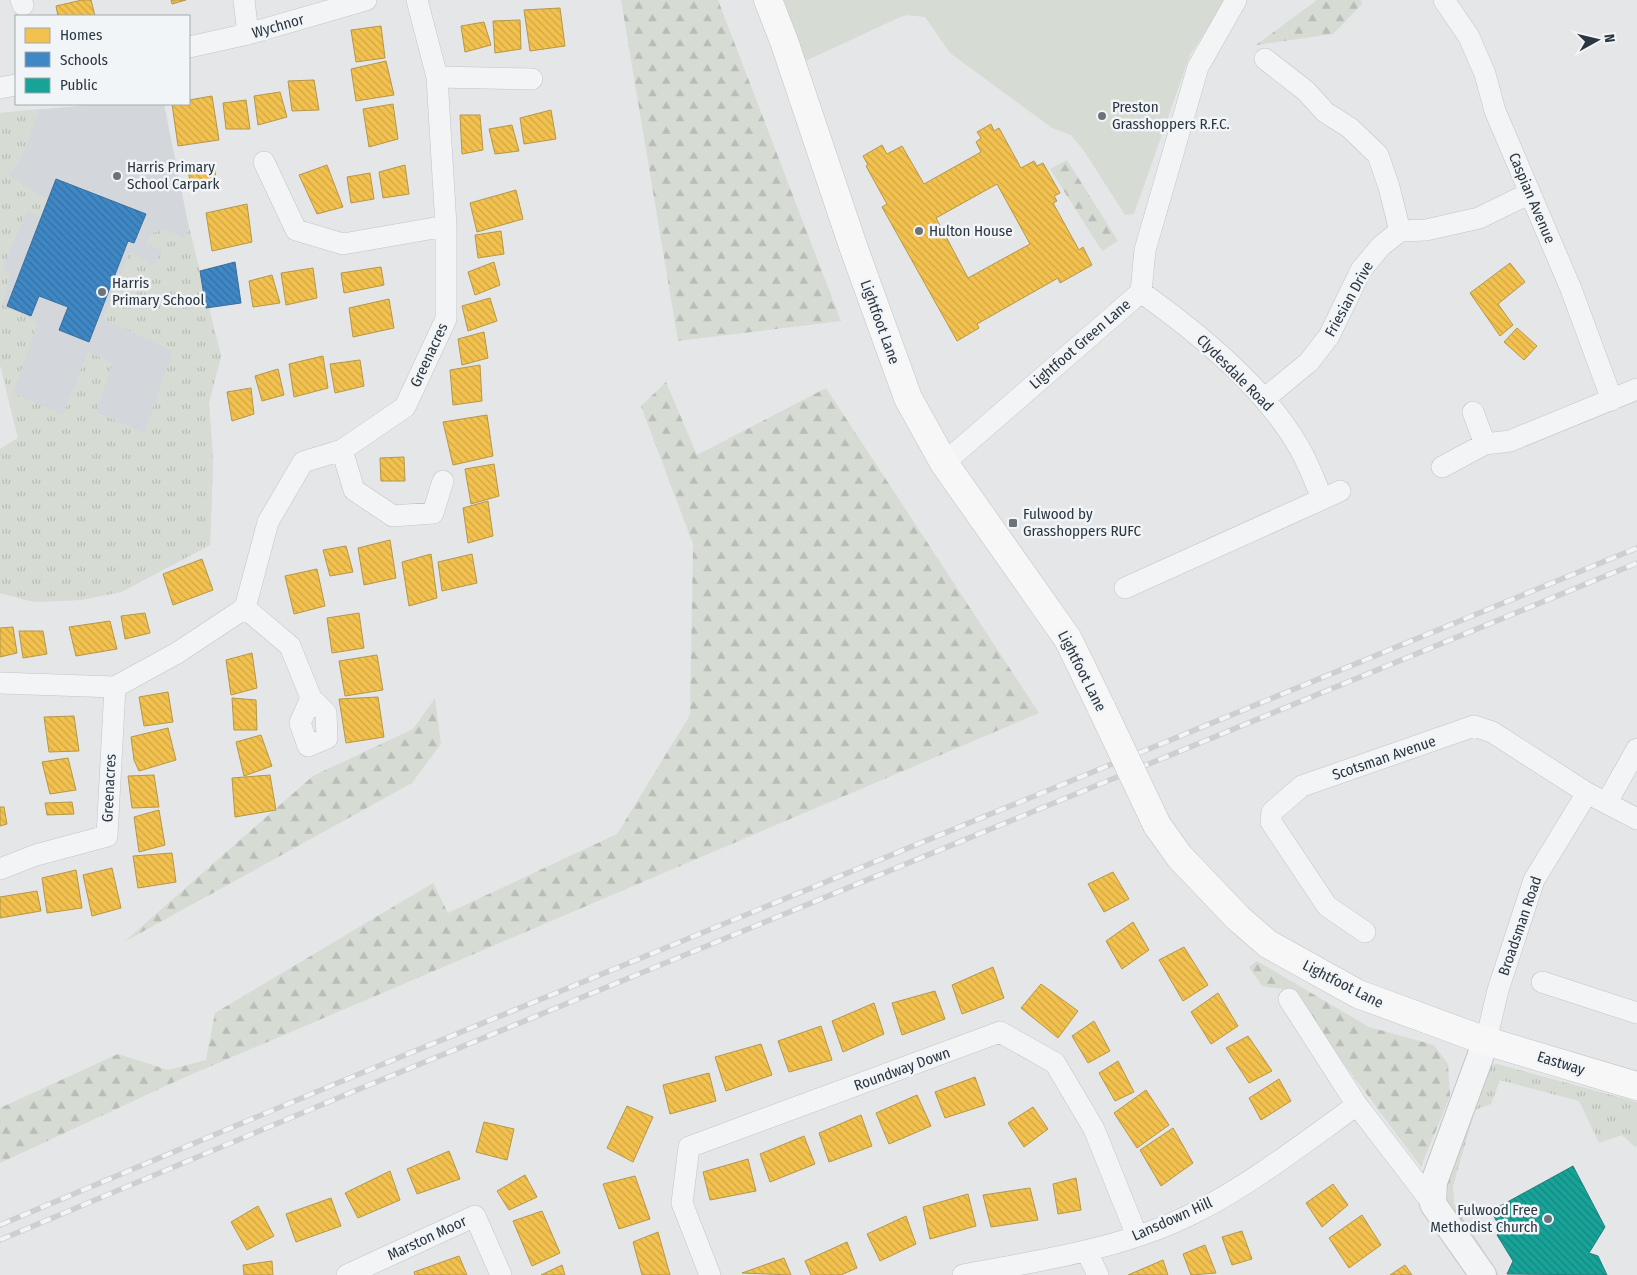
<svg xmlns="http://www.w3.org/2000/svg" width="1637" height="1275" font-family="'Fira Sans Condensed',sans-serif">
	<style>
		.built { fill: #d3d6db }
		.grass { fill: url(#grass-tufts) }
		.forest { fill: url(#forest-firs) }
		.garden { fill: #d6dcd4 }
		.homes { fill: url(#homes-back-hatch); stroke: #b6974a; fill-rule: evenodd }
		.schools { fill: url(#schools-back-hatch); stroke: #396f9d }
		.public { fill: url(#public-back-hatch); stroke: #1d827e }
		.lines { fill: none; stroke-linecap: round; stroke-linejoin: round }
		.minor-casing { stroke: #c2c4c6; stroke-width: 22 }
		.tertiary-casing { stroke: #c2c4c6; stroke-width: 28 }
		.secondary-casing { stroke: #c2c4c6; stroke-width: 29 }
		.minor { stroke: #f3f4f5; stroke-width: 21 }
		.tertiary { stroke: #f3f4f5; stroke-width: 26 }
		.secondary { stroke: #f7f7f7; stroke-width: 28 }
		.rail-casing { stroke: #cdcfd0; stroke-width: 5.5 }
		.rail { stroke: #f2f5f7; stroke-width: 4; stroke-dasharray: 11; stroke-linecap: butt }
		.secondary-bridge-casing { stroke: #c2c4c6; stroke-width: 29; stroke-linecap: butt }
		.secondary-bridge { stroke: #f7f7f7; stroke-width: 28 }
		.poi-dot { fill: #6c747b; stroke: #f2f5f7; stroke-width: 2 }
		.labels { text-anchor: middle; stroke-width: 5; stroke-linejoin: round; paint-order: stroke }
		.street-label { font-size: 15px; fill: #2b3641; stroke: #f2f5f7 }
		.poi-label { font-size: 15px; fill: #2b3641; stroke: #f2f5f7; text-anchor: start }
	</style>
	<defs>
		<pattern id="grass-tufts" width="24" height="20" patternUnits="userSpaceOnUse" patternTransform="scale(1.25)"><rect width="24" height="20" fill="#d6dcd4"/><path d="M3 7l-1-3M5 7V3M7 7l1-3M15 17l-1-3M17 17v-4M19 17l1-3" fill="none" stroke="#b8bdb7"/></pattern>
		<pattern id="forest-firs" width="22" height="20" patternUnits="userSpaceOnUse" patternTransform="scale(1.25)"><rect width="22" height="20" fill="#d6dcd4"/><path d="M5 1l3.5 6h-7zM16 11l3.5 6h-7z" fill="#b8bdb7"/></pattern>
		<pattern id="homes-back-hatch" width="6" height="6" patternUnits="userSpaceOnUse" patternTransform="scale(1.25)"><rect width="6" height="6" fill="#f2c14e"/><path d="M-1 5l2 2M0 0l6 6M5-1l2 2" fill="none" stroke="#d0a645"/></pattern>
		<pattern id="schools-back-hatch" width="6" height="6" patternUnits="userSpaceOnUse" patternTransform="scale(1.25)"><rect width="6" height="6" fill="#3f88c5"/><path d="M-1 5l2 2M0 0l6 6M5-1l2 2" fill="none" stroke="#3570a2"/></pattern>
		<pattern id="public-back-hatch" width="6" height="6" patternUnits="userSpaceOnUse" patternTransform="scale(1.25)"><rect width="6" height="6" fill="#17a398"/><path d="M-1 5l2 2M0 0l6 6M5-1l2 2" fill="none" stroke="#15867e"/></pattern>
	</defs>
	<rect width="100%" height="100%" fill="#e4e6e8"/>
	<path class="built" d="M101 104H164L189 228 221 356 209 403 213 460 210 545 121 592 80 600 35 602 0 593V449L18 438 0 364V113Z"/>
	<path class="grass" d="M40 109 22 157 9 176 48 200 42 217 27 211 3 267 10 276 2 305 38 323 13 393 63 415 88 352 113 363 96 412 144 433 173 351 103 319 130 252 155 266 162 250 145 244 152 233 166 230 184 238 189 228 221 356 209 403 213 460 210 545 121 592 80 600 35 602 0 593V449L18 438 0 364V113Z
		M1497 1064 1637 1102V1146L1635 1147 1622 1135 1599 1143 1579 1101 1500 1080 1491 1104 1475 1110 1453 1186 1454 1204 1499 1275H1494L1447 1204 1450 1160 1488 1065Z"/>
	<path class="forest" d="M621 0H718L841 321 678 341Z
		M1317 0H1361L1362 4 1333 34 1256 45Z
		M1067 160 1118 241 1102 251 1050 169Z
		M666 382 697 455 826 388 1039 713 183 1078 0 1163V1108L118 1054 168 1070 206 1060 215 1013 433 883 448 913 617 834 690 715 693 544 641 406Z
		M435 698 441 744 412 783 124 942 313 776 413 729Z
		M1257 961 1369 1027 1434 1045 1448 1064 1450 1096 1421 1167 1289 990 1262 986 1249 967Z"/>
	<path class="garden" d="M775 0H1226L1190 55 1134 214 1125 215 1084 151 1071 135 1052 128 950 53 925 17 907 15 896 19 799 64Z"/>
	<path class="homes" d="M82 0H91L95 16H58L56 6Z
		M171 0H186L172 4Z
		M560 8 565 46 530 51 524 10Z
		M520 20 521 49 495 53 493 21Z
		M484 22 491 45 465 52 461 26Z
		M381 26 385 58 356 62 351 30Z
		M386 61 394 95 356 101 351 69Z
		M314 80 319 110 292 111 288 81Z
		M280 92 287 117 258 125 254 96Z
		M212 96 219 140 178 146 172 104H189V100Z
		M246 100 250 129H226L223 103Z
		M393 104 398 139 369 147 363 109Z
		M551 110 556 139 524 144 520 118Z
		M460 115H480L483 150 462 154Z
		M991 124 994 131 999 128 1021 168 1034 161 1037 166 1043 163 1060 193 1054 196 1057 201 1053 203 1079 250 1083 247 1092 265 1060 283 1058 278 977 324 979 328 957 341 882 207 887 204 866 166 868 165 863 156 882 145 887 154 902 146 924 184 981 152 976 142 981 138 977 132ZM997 184 1030 244 968 278 936 218Z
		M512 125 519 151 495 154 489 129Z
		M214 164 217 187 191 191 188 168Z
		M327 165 343 207 317 214 299 175Z
		M405 165 409 194 383 198 379 172Z
		M370 173 374 199 351 203 347 177Z
		M516 190 523 219 477 232 470 203Z
		M247 204 252 242 212 251 206 213Z
		M501 231 504 254 478 258 475 235Z
		M494 262 500 285 475 295 468 272Z
		M1510 263 1525 282 1498 304 1513 325 1500 336 1470 293Z
		M381 267 384 285 344 293 341 273Z
		M313 268 317 298 286 305 281 273Z
		M272 275 280 303 253 307 249 281Z
		M490 298 497 321 468 331 462 306Z
		M389 299 394 328 353 337 349 308Z
		M1517 328 1537 346 1524 360 1504 342Z
		M484 332 488 358 462 365 458 339Z
		M323 356 328 388 294 397 289 364Z
		M360 360 364 386 335 393 330 364Z
		M480 365 482 401 453 405 450 370Z
		M278 369 284 395 262 401 255 376Z
		M251 388 254 414 232 421 227 392Z
		M487 415 493 456 453 465 443 422Z
		M404 457 405 481H381L380 458Z
		M494 464 499 496 471 504 465 469Z
		M488 501 493 536 468 543 463 508Z
		M390 540 396 578 364 585 358 548Z
		M346 546 353 572 330 576 323 550Z
		M431 554 437 598 409 606 402 562Z
		M472 554 477 583 442 591 438 562Z
		M202 559 213 590 173 605 163 574Z
		M317 569 325 606 294 614 285 576Z
		M145 613 150 633 125 639 121 616Z
		M359 613 364 648 332 653 327 618Z
		M110 621 117 649 76 656 69 627Z
		M13 627 17 653 0 657V628Z
		M19 631H43L47 654 23 658Z
		M252 653 257 688 231 695 226 660Z
		M377 655 383 690 345 696 339 661Z
		M168 692 173 722 144 726 139 697Z
		M378 697 384 737 346 743 339 699Z
		M232 698 256 700 257 730H234Z
		M74 716 79 751 49 752 44 717Z
		M168 728 176 760 139 771 134 760 131 737Z
		M261 735 272 766 244 776 236 742Z
		M68 758 76 790 50 794 42 762Z
		M154 775 159 807 132 808 128 776Z
		M270 775 276 810 235 817 232 778Z
		M72 802 74 814 47 815 45 803Z
		M0 807H4L7 824 0 826Z
		M159 810 165 845 139 852 134 817Z
		M172 853 176 882 138 888 133 856Z
		M112 868 121 908 92 916 83 875Z
		M76 870 82 908 47 913 42 878Z
		M1113 872 1129 899 1104 912 1088 884Z
		M37 891 41 911 0 918V897Z
		M1133 922 1149 950 1122 969 1106 941Z
		M1184 947 1208 985 1183 1001 1159 960Z
		M993 967 1004 998 962 1014 952 985Z
		M1041 984 1078 1011 1058 1038 1021 1008Z
		M935 991 945 1019 902 1035 892 1003Z
		M1218 993 1238 1026 1211 1044 1191 1012Z
		M874 1003 884 1034 843 1052 832 1021Z
		M1094 1021 1110 1051 1088 1063 1072 1036Z
		M821 1026 832 1060 789 1072 778 1041Z
		M1248 1036 1272 1071 1249 1083 1226 1048Z
		M761 1044 772 1075 726 1091 715 1057Z
		M1118 1061 1134 1092 1115 1101 1099 1073Z
		M709 1073 716 1101 670 1114 663 1085Z
		M975 1077 985 1105 945 1118 935 1092Z
		M1279 1079 1291 1101 1261 1120 1249 1098Z
		M1146 1090 1169 1125 1137 1148 1114 1113Z
		M917 1095 931 1126 889 1144 876 1113Z
		M627 1106 653 1117 633 1162 607 1148Z
		M1033 1107 1048 1129 1024 1147 1008 1123Z
		M861 1115 872 1146 829 1162 819 1133Z
		M484 1122 514 1129 507 1160 476 1152Z
		M1173 1128 1193 1163 1161 1186 1140 1150Z
		M804 1136 815 1164 770 1182 760 1154Z
		M449 1151 460 1179 417 1194 407 1169Z
		M748 1159 756 1191 710 1200 703 1172Z
		M390 1171 400 1200 358 1218 345 1193Z
		M525 1175 537 1197 509 1210 497 1191Z
		M635 1176 650 1219 619 1229 603 1184Z
		M1076 1178 1081 1210 1058 1214 1053 1184Z
		M1333 1184 1348 1205 1322 1227 1306 1203Z
		M1030 1188 1038 1220 991 1227 983 1195Z
		M968 1194 976 1226 930 1239 923 1207Z
		M331 1198 341 1226 296 1242 286 1214Z
		M258 1206 274 1236 247 1250 231 1222Z
		M542 1211 560 1253 532 1266 513 1221Z
		M1362 1215 1381 1245 1349 1268 1329 1238Z
		M906 1216 916 1244 880 1261 867 1234Z
		M1242 1231 1252 1259 1232 1265 1222 1237Z
		M658 1232 670 1275H642L633 1242Z
		M847 1242 857 1268 841 1275H811L805 1261Z
		M1205 1245 1216 1273 1191 1275 1183 1254Z
		M459 1256 467 1275H415L414 1272Z
		M784 1258 791 1275 742 1273Z
		M1163 1260 1168 1275H1128Z
		M272 1261 273 1275H244L243 1265Z
		M562 1265 565 1275H541Z
		M1405 1265 1412 1275H1390Z"/>
	<path class="schools" d="M56 179 146 214 134 243 128 241 89 342 59 330 68 307 39 296 31 316 7 306Z
		M235 262 241 303 206 308 200 271Z"/>
	<path class="public" d="M1573 1166 1605 1227 1589 1253 1598 1256 1607 1275 1507 1274 1513 1261 1497 1235 1502 1231 1491 1211Z"/>
	<g class="lines">
		<g class="minor-casing">
			<path id="minor" d="M21 0 23 5
				M244 0 248 34
				M1444 0 1469 37 1485 74 1495 111 1571 289 1612 400
				M189 47 248 34 366 0
				M1265 59 1306 91 1325 112 1350 128 1378 155 1389 187 1400 231
				M437 77 532 79
				M0 88 16 85
				M264 162 296 230 343 244 446 226
				M1141 292C1198 333 1265 387 1300 449 1309 465 1315 482 1322 498
				M1264 399 1309 362 1329 336 1361 270 1381 246 1400 231 1426 230 1479 218 1530 193
				M1473 412 1485 444
				M342 450 354 490 393 516 433 513 443 481
				M944 463 1141 292 1145 250 1198 67 1236 0
				M1442 467 1485 444 1510 441 1637 389
				M1125 588 1340 491
				M245 608 290 646 311 698 326 713 327 738 308 746 300 723 311 698
				M0 683 115 687 177 653 245 608 268 522 303 462 342 450 405 407 446 319V226L437 77 417 0
				M1607 802 1637 749
				M0 869 36 855 107 836 115 687
				M1365 932 1327 906 1271 822 1272 812 1302 786 1474 726 1492 732 1587 793 1637 819
				M1542 982 1637 1013
				M1289 999 1357 1105 1433 1204
				M1486 1041 1498 990 1534 880 1587 793
				M1087 1252 1098 1275
				M347 1275 475 1216 501 1275
				M710 1275 682 1203 689 1147 1000 1032 1055 1063 1094 1129 1137 1236
				M963 1275C1042 1260 1124 1249 1196 1212 1253 1183 1305 1142 1357 1105"/>
		</g>
		<g class="tertiary-casing">
			<path id="tertiary" d="M1483 1275 1433 1204 1434 1182 1486 1041"/>
		</g>
		<g class="secondary-casing">
			<path id="secondary" d="M768 0 784 41 853 246 908 398 944 463 1068 639 1102 709
				M1157 825 1179 856 1238 918 1268 944 1358 994 1486 1041 1637 1086"/>
		</g>
		<use href="#minor" class="minor"/>
		<use href="#tertiary" class="tertiary"/>
		<use href="#secondary" class="secondary"/>
		<g class="rail-casing">
			<path id="rail" d="M0 1225 347 1079 1637 548
				M0 1240 352 1092 1637 563"/>
		</g>
		<use href="#rail" class="rail"/>
		<g class="secondary-bridge-casing">
			<path id="secondary-bridge" d="M1102 709 1157 825"/>
		</g>
		<use href="#secondary-bridge" class="secondary-bridge"/>
	</g>
	<g class="poi-dot">
		<circle cx="1102" cy="116" r="5"/>
		<circle cx="117" cy="176" r="5"/>
		<circle cx="919" cy="231" r="5"/>
		<circle cx="102" cy="292" r="5"/>
		<rect x="1008" y="518" width="10" height="10" rx="2.5"/>
		<circle cx="1548" cy="1219" r="5"/>
	</g>
	<g class="labels">
		<g class="street-label">
			<text transform="translate(278 26) rotate(-16)" y="5">Wychnor</text>
			<text transform="translate(1532 198) rotate(67)" y="5">Caspian Avenue</text>
			<text transform="translate(1349 299) rotate(-61)" y="5">Friesian Drive</text>
			<text transform="translate(880 322) rotate(70)" y="5">Lightfoot Lane</text>
			<text transform="translate(1080 344) rotate(-41)" y="5">Lightfoot Green Lane</text>
			<text transform="translate(429 355) rotate(-65)" y="5">Greenacres</text>
			<text transform="translate(1235 373) rotate(45)" y="5">Clydesdale Road</text>
			<text transform="translate(1082 671) rotate(63)" y="5">Lightfoot Lane</text>
			<text transform="translate(1384 758) rotate(-19)" y="5">Scotsman Avenue</text>
			<text transform="translate(109 788) rotate(-87)" y="5">Greenacres</text>
			<text transform="translate(1520 926) rotate(-71)" y="5">Broadsman Road</text>
			<text transform="translate(1343 984) rotate(27)" y="5">Lightfoot Lane</text>
			<text transform="translate(1561 1063) rotate(17)" y="5">Eastway</text>
			<text transform="translate(902 1069) rotate(-20)" y="5">Roundway Down</text>
			<text transform="translate(1172 1219) rotate(-24)" y="5">Lansdown Hill</text>
			<text transform="translate(427 1238) rotate(-25)" y="5">Marston Moor</text>
		</g>
		<g class="poi-label">
			<text x="1112" y="112">Preston<tspan x="1112" dy="17">Grasshoppers R.F.C.</tspan></text>
			<text x="127" y="172">Harris Primary<tspan x="127" dy="17">School Carpark</tspan></text>
			<text x="929" y="236">Hulton House</text>
			<text x="112" y="288">Harris<tspan x="112" dy="17">Primary School</tspan></text>
			<text x="1023" y="519">Fulwood by<tspan x="1023" dy="17">Grasshoppers RUFC</tspan></text>
			<text x="1538" y="1215" text-anchor="end">Fulwood Free<tspan x="1538" dy="17">Methodist Church</tspan></text>
		</g>
	</g>
	<rect x="15" y="15" width="175" height="90" fill="#f2f5f7" stroke="#a2a9ae"/>
	<rect x="25" y="28" width="25" height="15" fill="#f2c14e" stroke="#a2a9ae"/>
	<text x="60" y="40" font-size="15" fill="#2b3641">Homes</text>
	<rect x="25" y="52" width="25" height="15" fill="#3f88c5" stroke="#a2a9ae"/>
	<text x="60" y="65" font-size="15" fill="#2b3641">Schools</text>
	<rect x="25" y="78" width="25" height="15" fill="#17a398" stroke="#a2a9ae"/>
	<text x="60" y="90" font-size="15" fill="#2b3641">Public</text>
	<g transform="translate(1597 40) rotate(82)" stroke="#f2f5f7" stroke-width="4" paint-order="stroke">
	<path d="M0-4L9 19L0 12L-9 19Z" fill="#2b3641"/>
	<text y="-8" font-size="14" font-weight="bold" text-anchor="middle" fill="#2b3641">N</text>
	</g>
</svg>
